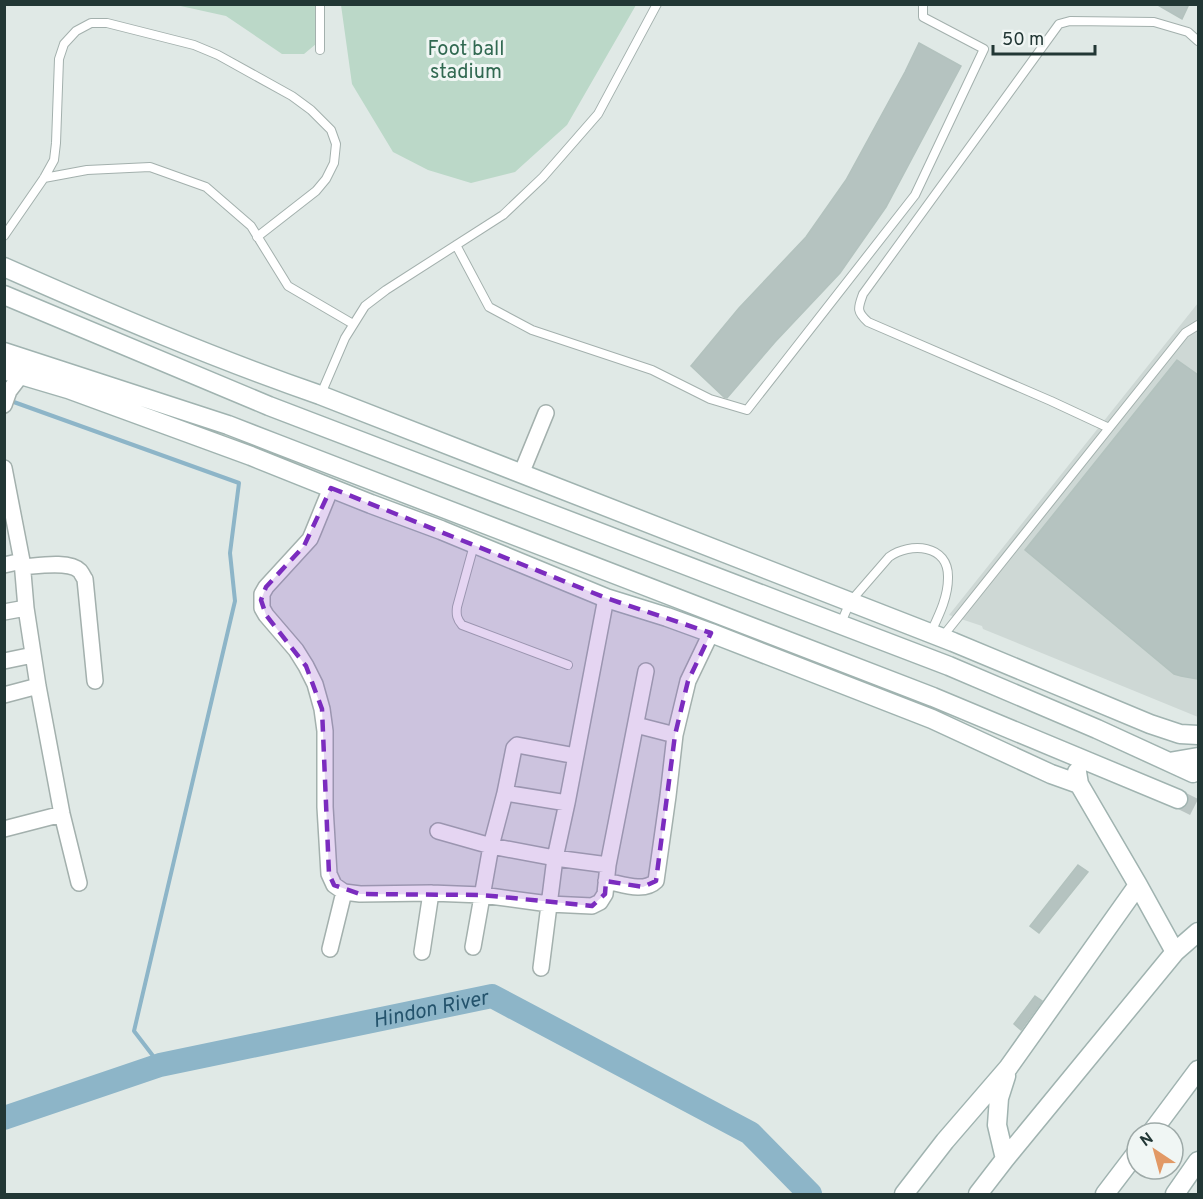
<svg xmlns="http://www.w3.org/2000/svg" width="1203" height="1199" font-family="Overpass,sans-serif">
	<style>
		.built { fill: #ced8d5 }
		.green { fill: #bbd8c8 }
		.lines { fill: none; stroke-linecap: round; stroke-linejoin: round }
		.stream { stroke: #8db5c8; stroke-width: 4 }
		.river { stroke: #8db5c8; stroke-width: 24 }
		.building { fill: #b5c3c0; stroke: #b3c2be; stroke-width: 1.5 }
		.secondary-tunnel { stroke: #bac5c3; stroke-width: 18; stroke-dasharray: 18 9; stroke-linecap: butt }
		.lane-casing { stroke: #a3b0ad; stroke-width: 10 }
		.street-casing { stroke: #a3b0ad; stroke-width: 18 }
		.secondary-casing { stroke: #a0b3b0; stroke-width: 21 }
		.lane { stroke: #fff; stroke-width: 8 }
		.street { stroke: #fff; stroke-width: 15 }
		.secondary { stroke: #fff; stroke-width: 18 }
		.marked { fill: #7b2cbf; fill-opacity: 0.2; stroke: #7b2cbf; stroke-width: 4.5; stroke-dasharray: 12 8; stroke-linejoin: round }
		.labels { text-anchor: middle; stroke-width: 6; stroke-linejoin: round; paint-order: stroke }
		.park-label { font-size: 20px; fill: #316951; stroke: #f0f6f4 }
		.water-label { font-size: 21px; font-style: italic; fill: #24536c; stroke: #f0f6f4 }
	</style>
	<rect width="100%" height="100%" fill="#e0e9e6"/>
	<path class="built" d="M1198 303V717L983 629 982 626 949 615Z"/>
	<path class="green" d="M176 5H317L316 44 304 54H282L226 16Z
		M341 5V4L636 5 567 125 515 172 471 183 428 170 393 152 352 84Z"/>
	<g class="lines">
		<path class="stream" d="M11 401 239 483 230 553 235 601 134 1031 160 1065"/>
		<path class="river" id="s1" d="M4 1118 160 1065 492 996 750 1133 810 1194"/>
	</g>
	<path class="building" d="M1156 4H1189L1182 19Z
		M919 43 961 66 886 207 840 273 775 342 727 398 724 397 691 366 739 308 806 237 846 180 905 72Z
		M1177 360 1198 375V679L1181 676 1174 674 1025 550Z
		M1078 865 1088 872 1039 933 1030 926Z
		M1035 996 1042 1001 1021 1030 1014 1024Z"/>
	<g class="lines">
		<path class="secondary-tunnel" d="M1178 799 1198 809"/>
		<g class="lane-casing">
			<path id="lane" d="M320 4V50
				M44 178 87 170 150 167 206 187 251 226 288 286 353 324
				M4 236 44 178 54 160 56 143 59 59 64 44 76 31 91 23H107L194 45 218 55 292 96 311 110 331 130 336 144 334 163 326 179 316 191 257 237
				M456 245 489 307 532 330 652 370 710 399 747 410 915 195 984 49 923 17V4
				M321 394 345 338 365 306 386 290 503 215 543 177 598 114 657 4
				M1109 428 1051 401 868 322C856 311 858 308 863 294L1059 24 1070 21 1154 22 1188 32 1198 41
				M474 545 457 607C456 615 457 619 462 625L568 665
				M841 623 850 602 889 557C910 542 949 544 948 578 948 597 939 615 931 632
				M943 636 1185 333 1198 325"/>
		</g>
		<g class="street-casing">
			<path id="street" d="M4 405 9 391 22 374
				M4 468 22 561 26 608 38 686 62 814 79 883
				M521 474 546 413
				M331 488 313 532 310 539 266 587 262 594V608L266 615 296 650 306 666 315 684 322 709 325 731V807L329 874 334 885 344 892 360 894 431 893 482 895 549 904 592 906 600 902 605 894 608 865 646 671
				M4 565 22 561
				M22 567C37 566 69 560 80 571 81 572 84 578 85 579L95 681
				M4 612 26 608
				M4 661 33 655
				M4 695 38 686
				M636 725 675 735
				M505 793 567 803
				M4 829 62 814
				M438 831 491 846 555 858 608 865
				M606 881C622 884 644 893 656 881L668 796 675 735 688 681 711 633
				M473 947 491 846 505 793 514 748 517 745 576 756
				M330 949 344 892
				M422 952 431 893
				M541 968 555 858 567 803 606 598"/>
		</g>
		<g class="secondary-casing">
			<path id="secondary" d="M4 267C108 313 213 358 320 395L953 642 1150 724 1180 734 1198 735
				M4 295 269 406 949 666 1097 729 1193 773
				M4 352 228 425 277 444 933 697 1178 799
				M4 370 68 389 251 456 371 504 441 530 606 598 667 617 711 633 932 719 1051 774 1079 784
				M1169 762 1198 757
				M1077 772 1079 784 1138 885 1175 952
				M1151 1133 1198 1070
				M1005 1159 997 1125 999 1098 1006 1076
				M904 1194 945 1141 1008 1068 1138 885
				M978 1194 1005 1159 1175 952 1198 932
				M1105 1194 1137 1152
				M1175 1194 1198 1161"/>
		</g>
		<use href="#lane" class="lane"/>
		<use href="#street" class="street"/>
		<use href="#secondary" class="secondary"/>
	</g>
	<path class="marked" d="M331 488 606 598 711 633 688 681 675 735 656 881 643 887 606 881 605 894 592 906 482 895 360 894 334 885 329 874 322 709 306 666 266 615 261 600 266 587 304 546Z"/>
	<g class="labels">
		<g class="park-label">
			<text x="466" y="55">Foot ball<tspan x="466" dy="23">stadium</tspan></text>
		</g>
		<g class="water-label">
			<text dy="7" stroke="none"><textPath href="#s1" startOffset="441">Hindon River</textPath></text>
		</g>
	</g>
	<rect width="1203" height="1199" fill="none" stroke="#223735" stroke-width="12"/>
	<g transform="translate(1155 1151) rotate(324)"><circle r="28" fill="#f0f6f4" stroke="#9eaaa8" stroke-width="1.5"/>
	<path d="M0-4.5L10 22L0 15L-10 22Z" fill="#e29965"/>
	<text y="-9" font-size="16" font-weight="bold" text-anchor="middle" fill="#223735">N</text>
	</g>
	<path d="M993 45v9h102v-9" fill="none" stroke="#223735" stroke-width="3"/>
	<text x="1002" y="45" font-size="18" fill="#223735" stroke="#f0f6f4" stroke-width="4.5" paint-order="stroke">50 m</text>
</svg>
